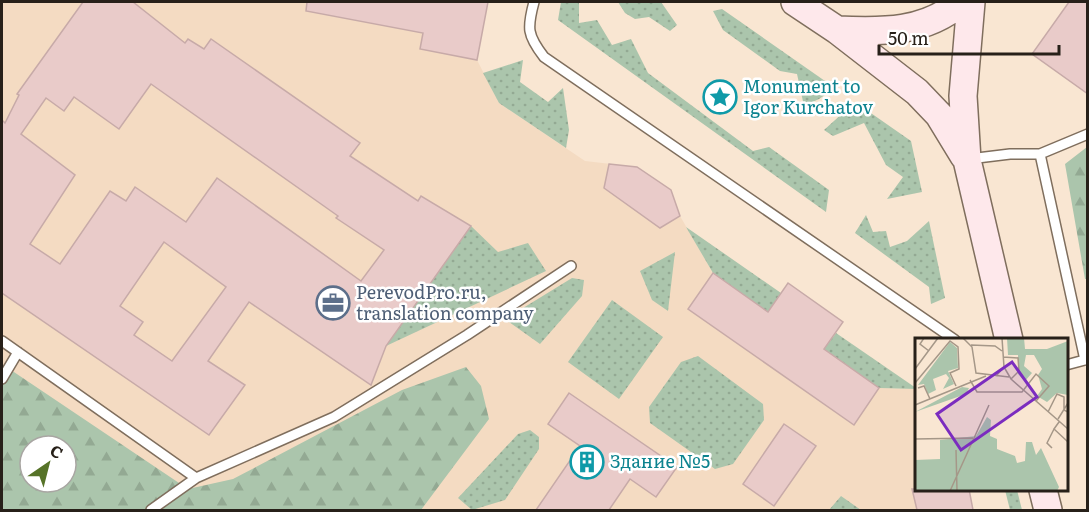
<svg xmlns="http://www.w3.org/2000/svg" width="1089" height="512" font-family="Literata,serif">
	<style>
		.built { fill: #f4dbc2; fill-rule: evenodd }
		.green { fill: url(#green-dots) }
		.forest { fill: url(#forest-firs); fill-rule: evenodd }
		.building { fill: #e9cbc9; stroke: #c7aaa8; stroke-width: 1.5; fill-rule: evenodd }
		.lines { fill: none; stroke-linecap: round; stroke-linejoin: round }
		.lane-casing { stroke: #7f6e5d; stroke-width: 12 }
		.secondary-casing { stroke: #7f6e5d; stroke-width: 30 }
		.lane { stroke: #fff; stroke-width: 9 }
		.secondary { stroke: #fee8eb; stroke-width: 27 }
		.labels { text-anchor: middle; stroke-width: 5; stroke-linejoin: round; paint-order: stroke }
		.culture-label { font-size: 18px; fill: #0d838f; stroke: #fff; text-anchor: start }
		.service-label { font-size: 18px; fill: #4e5e75; stroke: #fff; text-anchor: start }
		.inset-road { fill: none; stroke: #a59788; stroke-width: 1.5 }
		.view { fill: #7b2cbf; fill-opacity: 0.15; stroke: #7b2cbf; stroke-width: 3 }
		.inset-edge { fill: none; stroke: #272019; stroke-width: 3 }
	</style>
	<defs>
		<pattern id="green-dots" width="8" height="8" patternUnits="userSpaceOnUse" patternTransform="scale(1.5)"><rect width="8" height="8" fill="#abc5ac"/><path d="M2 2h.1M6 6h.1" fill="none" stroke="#93a993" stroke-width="1.8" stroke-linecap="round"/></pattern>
		<pattern id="forest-firs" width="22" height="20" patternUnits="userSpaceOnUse" patternTransform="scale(1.5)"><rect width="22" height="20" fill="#abc5ac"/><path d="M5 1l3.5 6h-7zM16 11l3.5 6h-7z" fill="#93a993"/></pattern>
	</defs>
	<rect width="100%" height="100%" fill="#f9e6d2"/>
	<path class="built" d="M2 2H488L477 60 499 103 585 161 637 167 671 190 680 216 713 273 688 309 854 425 879 388 916 389V490H969L973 510H2ZM30 446H66V482H30Z"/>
	<path class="green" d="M561 2H579V23L597 20 612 45 631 39 648 73 753 151 769 147 829 190 826 212 558 20Z
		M618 2H661L677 25 670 31 649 17 635 19 625 13Z
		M722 9 835 88 819 99 804 106 797 74 780 71 723 30 713 11Z
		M523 60 520 82 548 102 563 88 569 130 566 148 499 103 483 73Z
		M855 102 911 141 922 192 887 199 903 177 886 165 864 123 833 136 824 130Z
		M866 215 873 232 886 231 890 247 907 241 929 221 945 298 931 304 929 287 855 233Z
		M471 226 498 252 528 243 546 271 386 346Z
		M686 227 781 293 768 312 713 273Z
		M675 252 668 311 652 300 640 271Z
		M572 278 584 280 582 296 540 344 505 319Z
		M612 300 663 337 619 399 568 362Z
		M836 333 916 388V389L879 388 824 349Z
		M698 356 763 404 764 420 733 464 715 469 650 423 649 407 681 362Z
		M530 430 539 437V449L505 500 472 510 458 498 518 434Z
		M1005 490H1017L1022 510H1010Z
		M841 496 861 510H829Z"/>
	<path class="forest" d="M1087 147V279H1085L1065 164Z
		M2 364 188 489 233 479 402 390 466 367 481 386 489 419 421 510H2ZM30 446H66V482H30Z"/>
	<path class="building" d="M83 2H133L185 43 188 39 204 49 211 39 360 143 350 156 418 201 421 196 471 226 386 346 371 385 249 302 208 361 245 385 209 435 2 293V120L5 123 19 95 17 94ZM151 84 338 216 336 218 384 250 361 281 217 178 186 222 135 187 126 201 110 191 60 264 30 244 75 175 21 134 46 98 64 111 74 97 119 129ZM164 242 226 287 172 361 134 335 143 322 120 306Z
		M307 2H488L477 60 420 49 423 33 306 11Z
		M1069 2H1088V94L1032 54Z
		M609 164 637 167 671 190 680 216 660 228 604 188Z
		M713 273 768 312 788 283 843 322 824 349 879 388 854 425 688 309Z
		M569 393 677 467 656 497 630 479 609 510H536L580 446 548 424Z
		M784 424 816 446 774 506 743 484Z
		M912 489H969L973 510H917Z"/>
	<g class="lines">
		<g class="lane-casing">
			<path id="lane" d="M534 2C527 28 527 35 544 57L955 340
				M1040 154 1085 360
				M969 159 1010 154H1040L1088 134
				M2 341 196 478
				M1066 365 1088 359
				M2 379 18 352
				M151 510 196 478 334 417 467 335 571 266"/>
		</g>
		<g class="secondary-casing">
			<path id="secondary" d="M795 2 837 30 917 92 939 115 964 156
				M971 2 963 96 967 160 1009 340
				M837 30C883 32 925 33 961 2
				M1043 490 1048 510"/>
		</g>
		<use href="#lane" class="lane"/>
		<use href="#secondary" class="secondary"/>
	</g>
	<defs>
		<g id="sight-ring" transform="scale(1.725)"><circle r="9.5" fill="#fff" stroke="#0f9aa8" stroke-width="1.5"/><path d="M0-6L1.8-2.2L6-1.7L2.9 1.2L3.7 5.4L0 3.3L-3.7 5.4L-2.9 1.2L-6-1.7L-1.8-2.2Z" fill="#0f9aa8"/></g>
		<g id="office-ring" transform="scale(1.725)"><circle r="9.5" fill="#fff" stroke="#5c6f8a" stroke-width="1.5"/><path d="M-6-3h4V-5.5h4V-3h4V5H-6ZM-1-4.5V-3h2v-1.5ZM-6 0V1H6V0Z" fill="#5c6f8a"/></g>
		<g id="building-ring" transform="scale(1.725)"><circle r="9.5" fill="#fff" stroke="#0f9aa8" stroke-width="1.5"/><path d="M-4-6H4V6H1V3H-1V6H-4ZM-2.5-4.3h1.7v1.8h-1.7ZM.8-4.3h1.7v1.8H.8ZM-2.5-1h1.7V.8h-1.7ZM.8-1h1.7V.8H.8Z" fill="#0f9aa8"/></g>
	</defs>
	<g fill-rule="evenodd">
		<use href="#sight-ring" x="720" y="97"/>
		<use href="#office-ring" x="333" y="303"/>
		<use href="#building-ring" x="587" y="462"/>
	</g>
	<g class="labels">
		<g class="culture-label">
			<text x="743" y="93">Monument to<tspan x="743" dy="21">Igor Kurchatov</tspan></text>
			<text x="610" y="468">Здание №5</text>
		</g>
		<g class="service-label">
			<text x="356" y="299">PerevodPro.ru,<tspan x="356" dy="21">translation company</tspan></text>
		</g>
	</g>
	<g transform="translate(915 338)">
		<rect width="153" height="153" fill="#f9e6d2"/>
		<path d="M35 4 42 10 43 30 33 33 39 46 28 51 34 40 31 36 18 41 21 52 13 56 9 46 3 47ZM47 49 54 50 51 56 0 74Z" fill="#abc5ac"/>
		<path d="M92 0H109L110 11H132L153 3V57L142 55 132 64 122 58 127 51 123 37 127 31 119 17H111L109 28 117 35 110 43 103 36V17H93ZM72 79 76 82 75 98 82 101V111L100 118 102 125 110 123 111 104H117L121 117 126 110 144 149 142 153H0V122L25 121V102L61 98Z" fill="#abc5ac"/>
		<path class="inset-road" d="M9 0 5 6 14 13M48 0 57 9 61 35 94 39M56 7 80 8 87 13M88 19 103 20 104 33 96 41M89 29 96 41 153 91M0 31 23 0M81 38 89 29 87 0M55 42 62 54H107L121 36 134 48 121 63M0 45 35 3 43 9 44 31 35 35 41 48M3 50 9 48 15 61M0 67 71 38M133 74 142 56 149 59V72L153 74M143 81 153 65M144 84 139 91 153 104M0 101 58 100M137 110 132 105 139 91M41 112 42 153M35 153 74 67"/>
		<path class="view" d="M97 24 122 59 46 112 22 76Z"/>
		<rect width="153" height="153" class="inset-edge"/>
	</g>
	<rect width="1089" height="512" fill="none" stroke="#272019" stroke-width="6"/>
	<g transform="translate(48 464) rotate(35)"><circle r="28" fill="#ffffff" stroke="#a9a6a3" stroke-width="1.5"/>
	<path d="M0-4.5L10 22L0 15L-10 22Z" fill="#567328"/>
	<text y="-9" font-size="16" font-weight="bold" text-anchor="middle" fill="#272019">С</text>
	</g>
	<path d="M879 45v9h180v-9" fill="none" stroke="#272019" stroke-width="3"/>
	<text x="888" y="45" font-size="18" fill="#272019" stroke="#ffffff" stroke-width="4.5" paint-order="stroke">50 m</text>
</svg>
